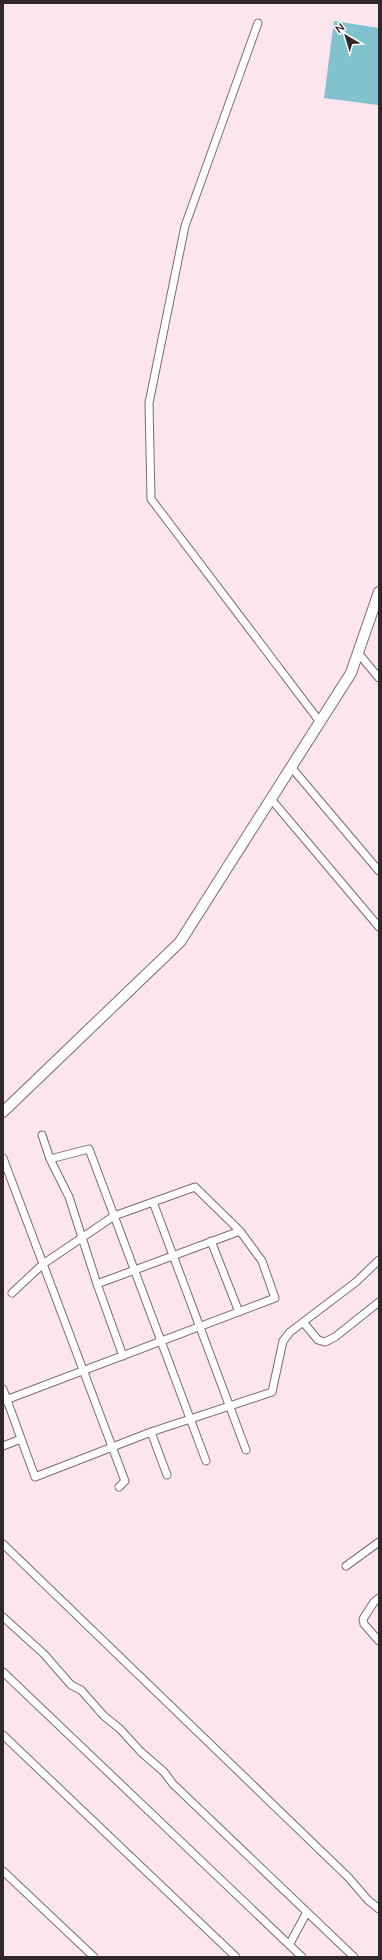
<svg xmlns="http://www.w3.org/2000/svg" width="382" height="1960" font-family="'Nunito Sans',sans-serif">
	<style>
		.water { fill: #80c2ce }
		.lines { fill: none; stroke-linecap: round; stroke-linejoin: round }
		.street-casing { stroke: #7e6a71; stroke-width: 9 }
		.secondary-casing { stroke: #7e6a71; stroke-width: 12 }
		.street { stroke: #fff; stroke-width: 7 }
		.secondary { stroke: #fff; stroke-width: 10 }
	</style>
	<rect width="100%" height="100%" fill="#fde5ed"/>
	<path class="water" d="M334 21 379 28 378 105 324 98Z"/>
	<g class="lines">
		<g class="street-casing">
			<path id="street" d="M258 23 185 226 149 403 151 499 320 722
				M359 654 379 678
				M291 767 379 871
				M271 799 379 927
				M42 1135 50 1159 69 1197 97 1284 123 1356
				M3 1158 125 1481 119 1487
				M50 1159 89 1149 206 1461
				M153 1202 246 1450
				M211 1241 239 1312
				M97 1284 240 1231
				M303 1322 318 1340 325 1342 335 1337 379 1302
				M3 1389 35 1477 151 1432 272 1392 283 1341 290 1332 356 1282 379 1260
				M3 1401 275 1298 262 1261 240 1231 195 1187 114 1216 43 1264 12 1293
				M151 1432 167 1475
				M3 1446 21 1439
				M3 1544 348 1877 368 1900 379 1909
				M346 1566 379 1542
				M379 1598 374 1602 363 1619 364 1624 379 1641
				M3 1617 44 1654 71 1685 81 1690 104 1716 120 1729 141 1752 164 1772 173 1784 354 1957
				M3 1672 302 1957
				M3 1735 236 1957
				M3 1871 94 1957
				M289 1945 307 1912"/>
		</g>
		<g class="secondary-casing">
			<path id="secondary" d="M3 1112 180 942 351 673 379 592"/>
		</g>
		<use href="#street" class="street"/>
		<use href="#secondary" class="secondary"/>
	</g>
	<rect width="382" height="1960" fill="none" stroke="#30272a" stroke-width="8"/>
	<g transform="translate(346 36) rotate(322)" stroke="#ffffff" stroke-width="3" paint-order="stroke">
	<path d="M0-3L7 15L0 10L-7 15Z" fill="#30272a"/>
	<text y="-6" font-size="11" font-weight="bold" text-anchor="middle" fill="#30272a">N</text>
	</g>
</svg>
